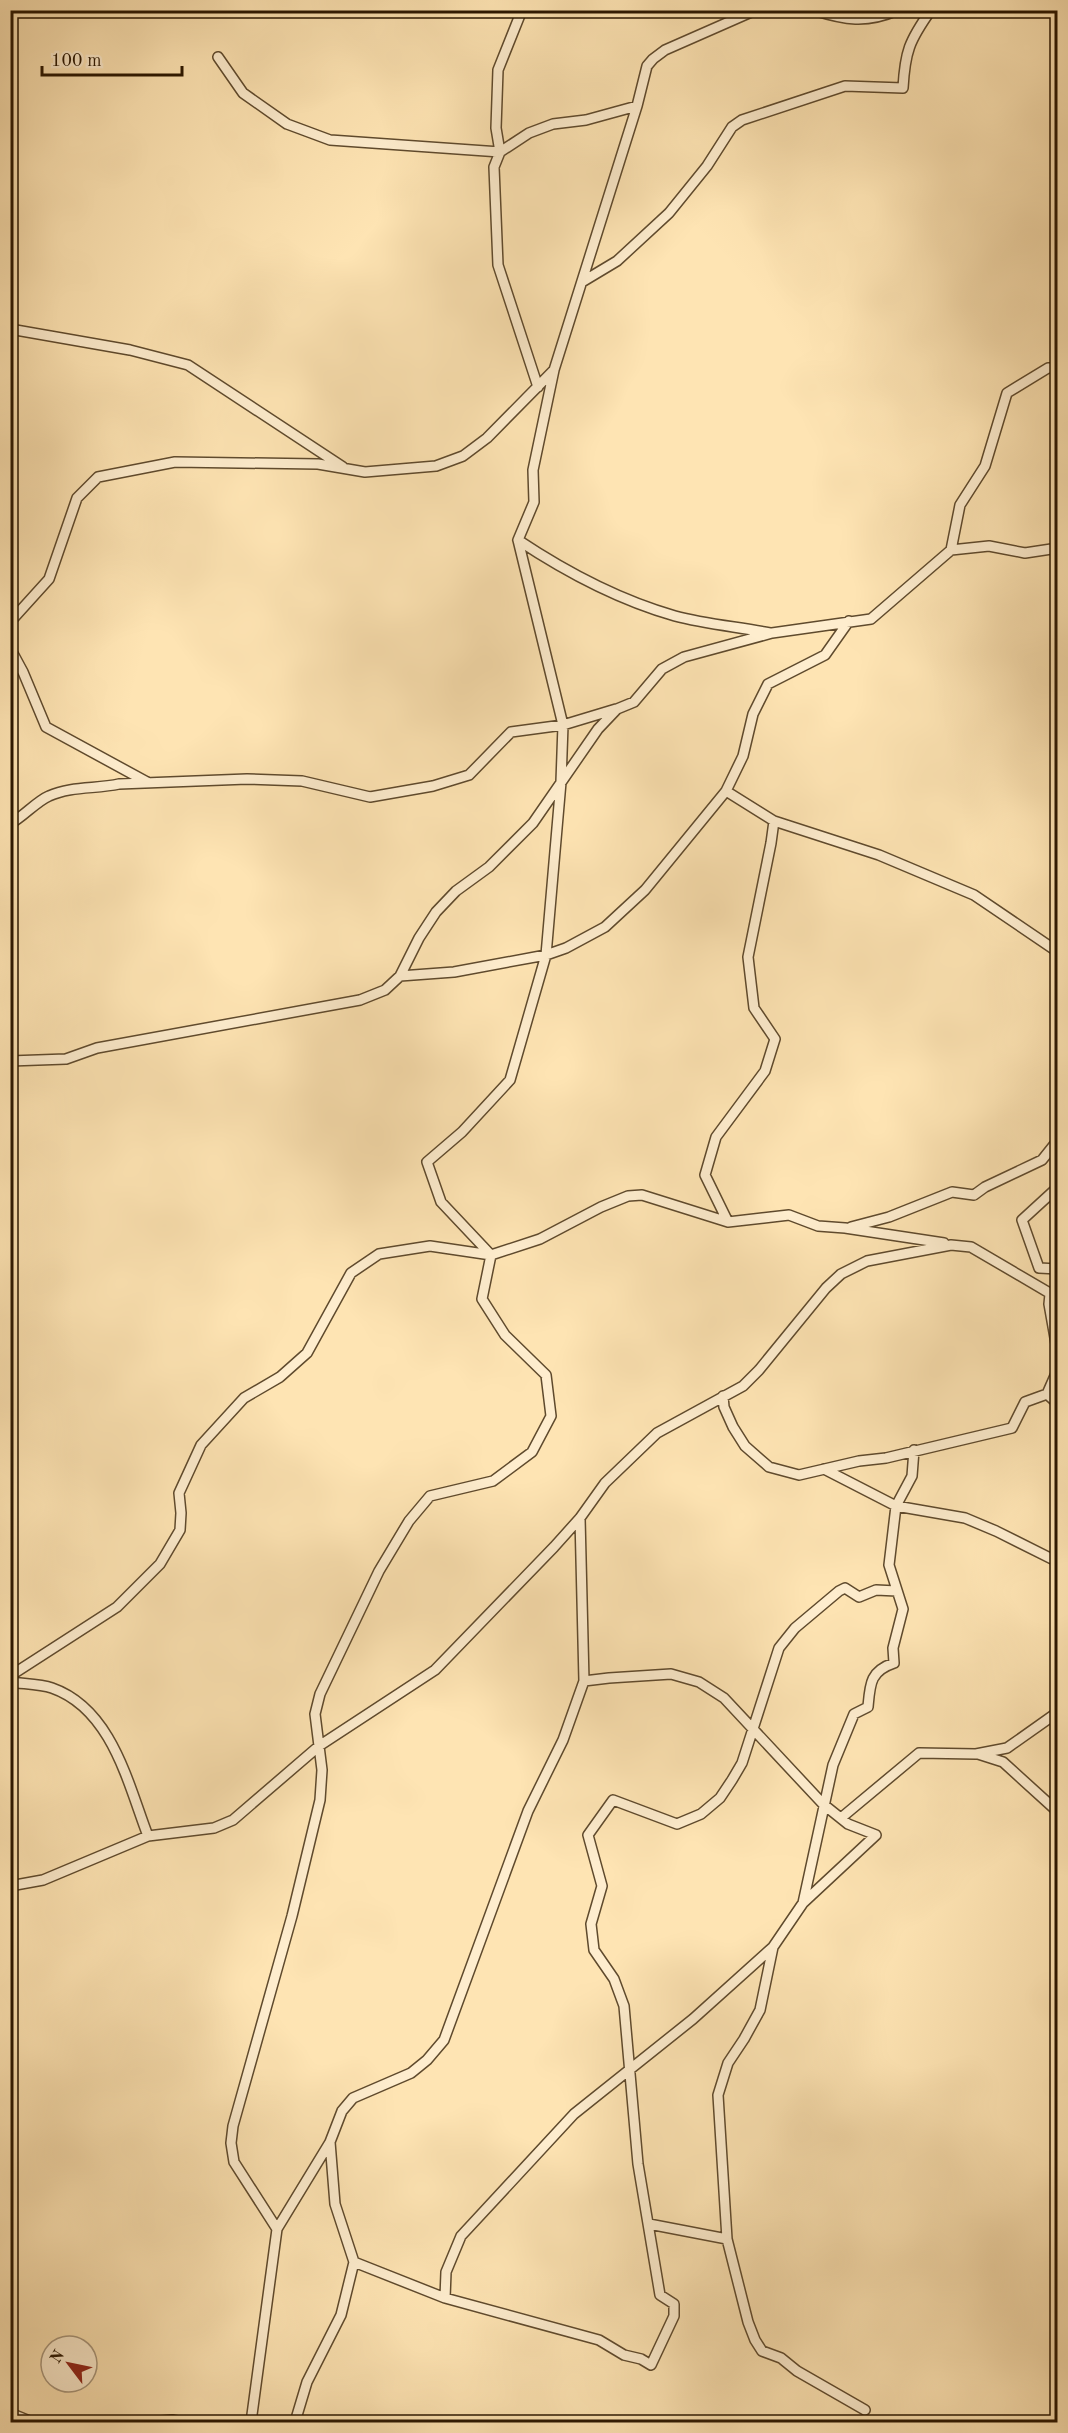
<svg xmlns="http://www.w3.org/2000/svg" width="1068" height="2433" font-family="'Old Standard TT',serif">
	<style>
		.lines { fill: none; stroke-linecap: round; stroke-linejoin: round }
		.street-casing { stroke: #5f4a2d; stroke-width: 12 }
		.street { stroke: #feedce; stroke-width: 9 }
	</style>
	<rect width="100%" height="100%" fill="#fee4b3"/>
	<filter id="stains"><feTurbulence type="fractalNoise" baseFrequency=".00333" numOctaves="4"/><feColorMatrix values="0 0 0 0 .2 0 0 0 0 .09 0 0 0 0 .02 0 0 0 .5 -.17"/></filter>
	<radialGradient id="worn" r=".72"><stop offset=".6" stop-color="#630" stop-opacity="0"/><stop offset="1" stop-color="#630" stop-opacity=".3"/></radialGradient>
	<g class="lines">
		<g class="street-casing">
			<path id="street" d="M756 10 665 50 653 59 647 66 637 106 554 370 533 470 534 502 518 540C566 572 619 600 675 616 705 624 739 627 770 633
				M813 10C845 20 866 24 898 10
				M218 57 243 93 287 124 330 140 500 152 496 128 498 70 522 10
				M582 282 617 261 669 213 707 166 732 127 742 120 845 86 903 88C905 52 909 41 931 10
				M10 329 130 350 188 365 343 467
				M538 387 498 265 494 167 500 152 529 133 553 124 586 120 637 106
				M951 550 960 505 985 466 1007 393 1048 368H1058
				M10 627 11 621 49 579 77 498 98 477 175 462 318 464 365 472 436 466 463 456 487 438 554 370
				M10 648 23 672 46 727 147 782
				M726 791 774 821 771 843 748 957 754 1008 775 1039 765 1071 716 1137 705 1175 728 1222
				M774 821 879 855 974 895 1058 952
				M10 824C24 816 37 801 49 796 71 786 96 789 119 784L247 779 302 781 370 797 433 786 469 775 511 732 563 725 616 709
				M400 976 454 972 546 955 566 948 605 927 645 890 726 791 743 756 753 714 768 684 825 655 849 621
				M10 1061 66 1059 97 1048 360 1000 385 990 400 976 419 938 436 912 456 891 489 867 533 823 598 729 617 709 634 702 662 669 684 657 772 633 871 619 951 550 989 546 1025 553 1058 548
				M1058 1187 1022 1220 1039 1268 1058 1269
				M851 1227 889 1217 952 1192 974 1195 985 1187 1042 1160 1058 1140
				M491 1255 441 1202 427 1162 462 1132 510 1080 546 955 561 782 563 725 518 540
				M1050 1294 1049 1304 1058 1355
				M1058 1369 1047 1394 1058 1404
				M723 1396 724 1407 733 1427 745 1446 769 1467 799 1475 859 1461 886 1458 1012 1428 1025 1402 1047 1394 1058 1397
				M824 1469 896 1506 965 1518 996 1531 1058 1562
				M10 1676 117 1607 160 1564 180 1530 181 1513 179 1493 201 1445 244 1398 280 1377 307 1353 351 1273 379 1254 430 1246 491 1255 540 1239 601 1207 628 1196 642 1195 728 1222 789 1215 818 1226 845 1228 944 1243
				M10 1682C24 1684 40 1684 52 1688 112 1709 128 1784 148 1836
				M978 1754 1003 1762 1058 1812
				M841 1818 919 1753 976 1754 1007 1748 1058 1712
				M10 1886 43 1880 148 1836 214 1828 233 1820 319 1746 435 1670 554 1547 580 1518 605 1483 657 1433 743 1386 759 1370 826 1288 841 1274 867 1261 951 1245 971 1247 1058 1298
				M803 1903 833 1765 854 1714 868 1707C870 1684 870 1671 894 1663L893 1648 903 1609 889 1565 896 1506 912 1476 914 1450
				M773 1947 760 2010 744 2039 728 2063 718 2095 727 2239 748 2322 755 2340 762 2351 781 2358 797 2371 865 2410
				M649 2224 727 2239
				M277 2229 234 2162 231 2143 233 2126 292 1916 320 1800 322 1770 315 1714 320 1694 379 1571 409 1521 430 1496 493 1481 532 1452 551 1416 546 1375 505 1335 482 1299 491 1255
				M354 2262 445 2298 599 2340 624 2355 641 2359 651 2365 674 2316V2304L660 2295 638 2164 624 2006 614 1979 594 1950 591 1924 602 1886 588 1835 613 1800 677 1824 701 1814 720 1798 732 1780 742 1763 779 1648 795 1628 839 1591 845 1588 859 1597 876 1590 897 1591
				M445 2298 446 2272 461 2236 574 2114 693 2019 773 1947 803 1903 876 1835 848 1824 823 1804 724 1698 699 1682 671 1674 609 1678 584 1681
				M10 2413 32 2422
				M150 2422 172 2420 182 2422
				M251 2422 277 2229 330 2142
				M295 2422 307 2382 341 2315 354 2262 335 2204 330 2142 342 2111 353 2098 411 2073 427 2060 444 2040 528 1811 563 1740 584 1681 580 1518"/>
		</g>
		<use href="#street" class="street"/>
	</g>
	<rect width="1068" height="2433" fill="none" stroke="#fee4b3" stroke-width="36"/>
	<rect x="12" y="12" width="1044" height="2409" fill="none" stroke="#2a1600" stroke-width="3"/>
	<rect x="18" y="18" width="1032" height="2397" fill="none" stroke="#2a1600" stroke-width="1.5"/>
	<g transform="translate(69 2364) rotate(302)"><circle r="28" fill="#feedce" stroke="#a9977c" stroke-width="1.5"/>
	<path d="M0-4.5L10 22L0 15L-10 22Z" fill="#8f2418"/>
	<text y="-9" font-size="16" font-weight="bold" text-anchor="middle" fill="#2a1600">N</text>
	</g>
	<path d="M42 66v9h140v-9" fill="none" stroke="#2a1600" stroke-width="3"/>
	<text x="51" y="66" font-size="18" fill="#2a1600" stroke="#feedce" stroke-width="4.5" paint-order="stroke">100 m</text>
	<rect width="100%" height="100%" filter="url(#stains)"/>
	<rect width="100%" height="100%" fill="url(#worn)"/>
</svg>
